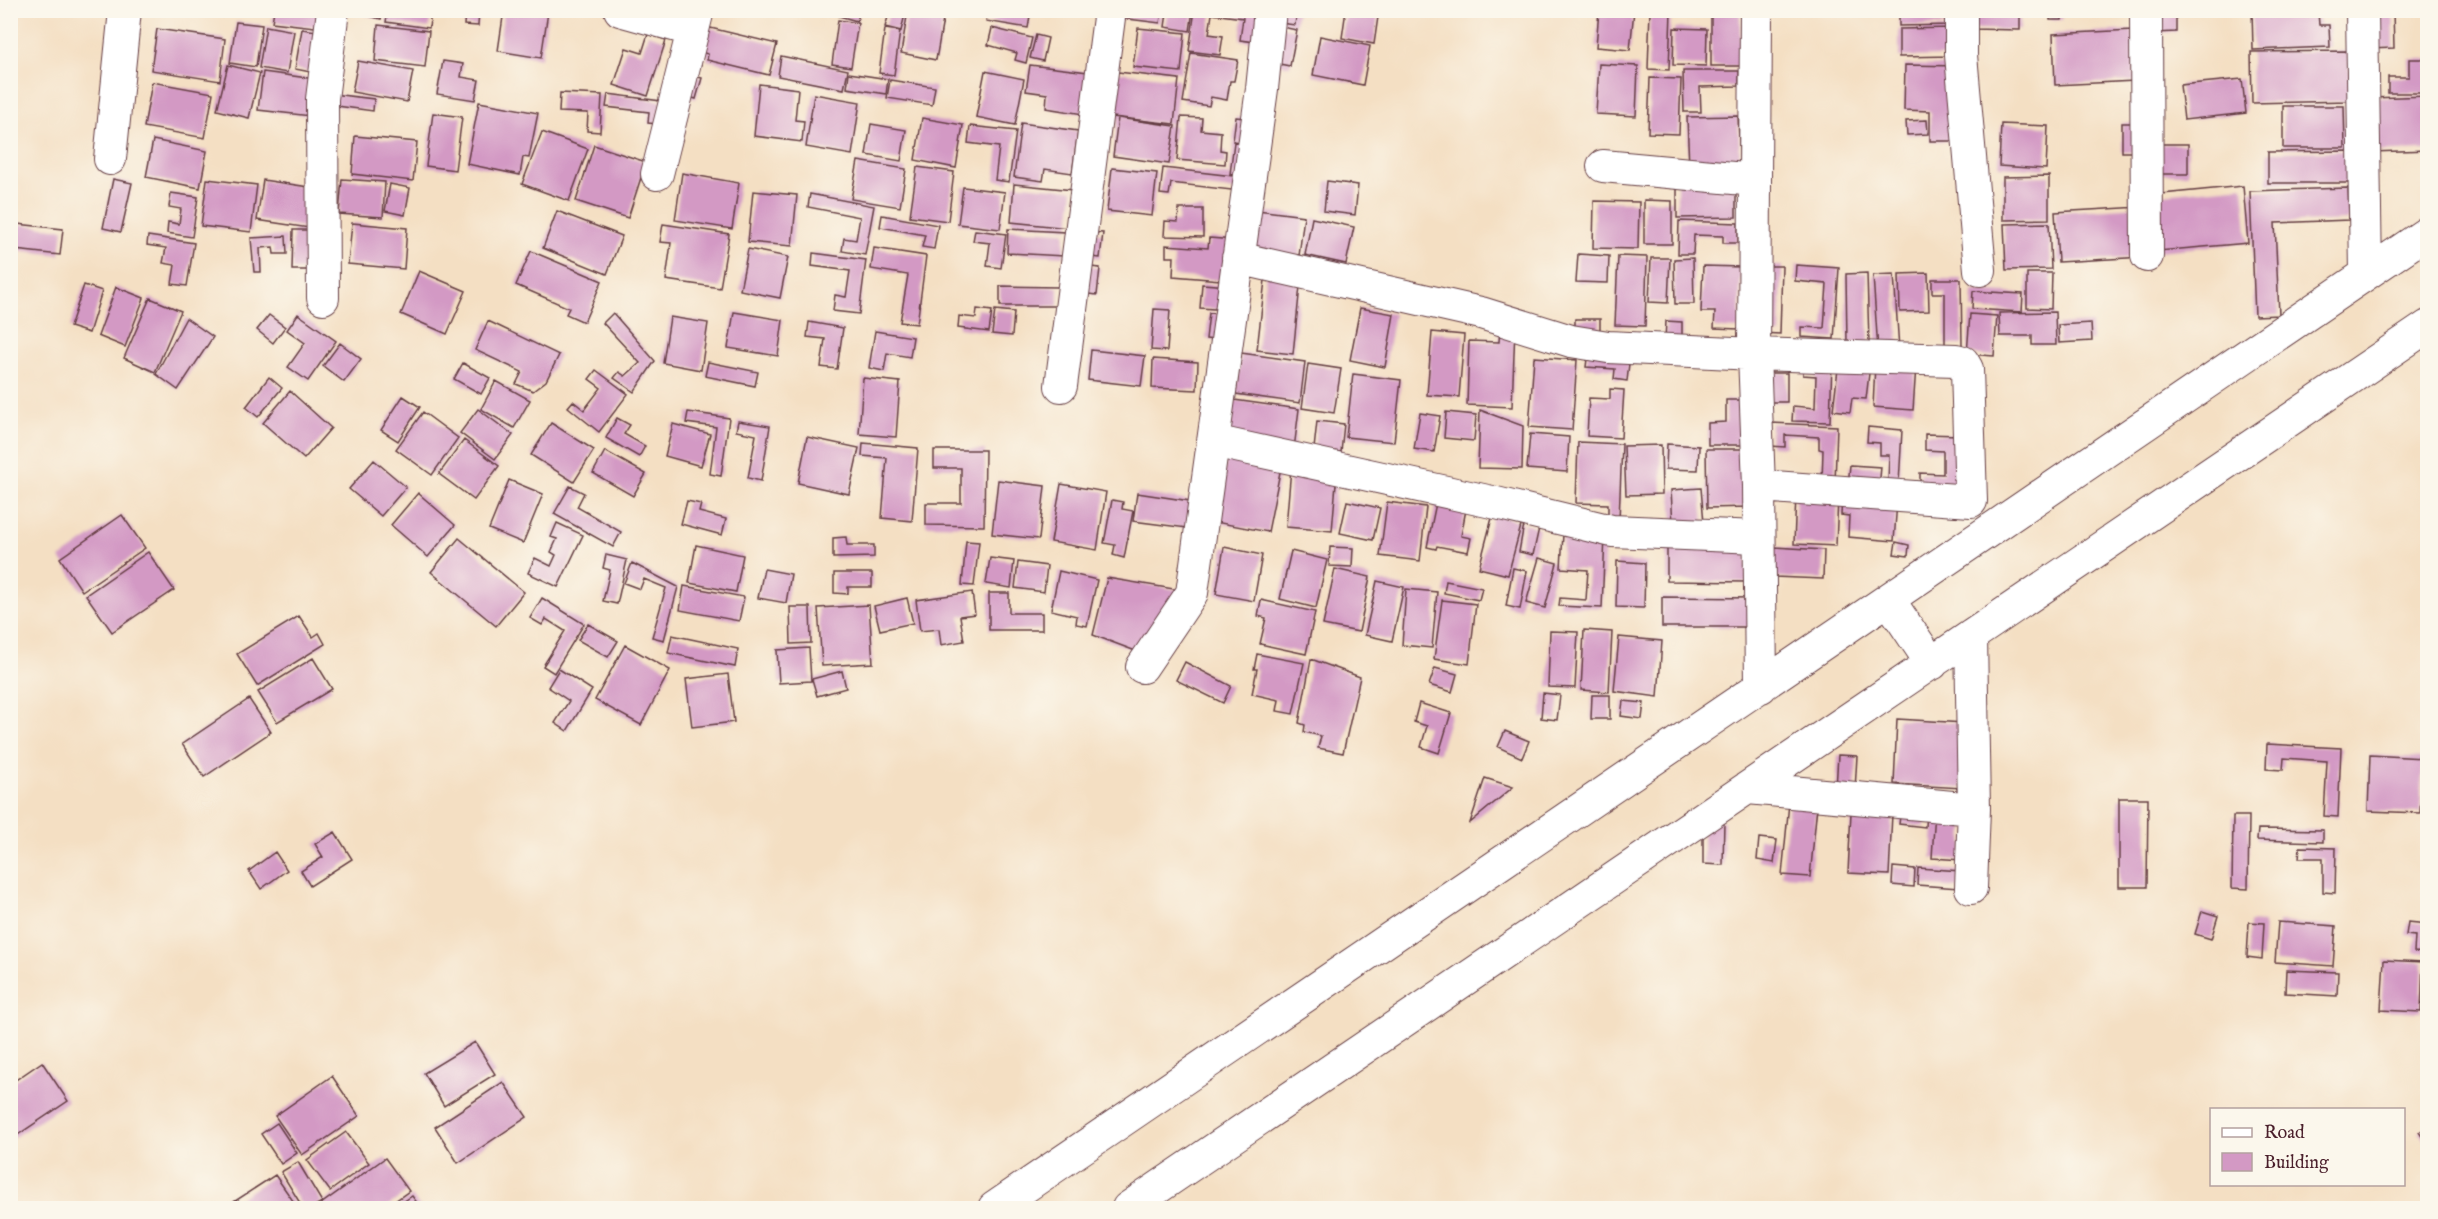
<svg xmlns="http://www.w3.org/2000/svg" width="2438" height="1219" font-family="'IM FELL English',serif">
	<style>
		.building { fill: #d399c4 }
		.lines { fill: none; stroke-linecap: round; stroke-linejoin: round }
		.minor-casing { stroke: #643c42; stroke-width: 34 }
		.minor { stroke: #fff; stroke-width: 32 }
	</style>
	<rect width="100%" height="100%" fill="#fbf7ec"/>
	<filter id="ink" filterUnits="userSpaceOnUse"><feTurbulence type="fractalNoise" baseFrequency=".0167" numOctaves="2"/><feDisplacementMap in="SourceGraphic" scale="12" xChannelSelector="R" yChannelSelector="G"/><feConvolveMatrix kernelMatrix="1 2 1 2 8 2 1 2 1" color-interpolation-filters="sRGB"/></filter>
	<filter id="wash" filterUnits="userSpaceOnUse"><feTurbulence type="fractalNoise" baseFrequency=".008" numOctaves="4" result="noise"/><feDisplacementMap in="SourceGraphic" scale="24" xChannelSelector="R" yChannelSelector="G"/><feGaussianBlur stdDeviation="1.35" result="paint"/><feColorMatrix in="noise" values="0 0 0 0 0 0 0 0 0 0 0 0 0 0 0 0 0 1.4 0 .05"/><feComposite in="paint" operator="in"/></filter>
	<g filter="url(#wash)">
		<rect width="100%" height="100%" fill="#f4dfc3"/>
		<g id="blocks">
			<path class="building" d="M274 10H325L323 28 272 22Z
				M346 10H383L381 19Z
				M388 10H431L429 28 386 22Z
				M465 10H479L478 26 464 25Z
				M504 10 548 12 541 58 498 51Z
				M841 10H860L857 21 839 16Z
				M864 10H906L901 31 885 27 888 17Z
				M908 10 944 14 936 60 901 53Z
				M988 10H1031L1028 28 986 21Z
				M1120 10H1162L1160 23 1120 18Z
				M1179 10H1193L1190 31 1165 27 1167 13 1178 15Z
				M1195 10H1267L1262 43 1240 40 1243 18 1212 14 1209 34 1223 36 1220 55 1189 51Z
				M1282 10H1297L1295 25 1280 23Z
				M1346 10H1379L1374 44 1342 38Z
				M1599 10H1634L1630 50 1596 47Z
				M1650 10H1671L1669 70 1648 69Z
				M1711 10H1740V66H1711Z
				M1899 10H1952V25L1899 26Z
				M1973 10H2020V30L1972 29Z
				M2050 10H2063L2062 20H2050Z
				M2154 10H2176V32L2155 33Z
				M2252 10 2318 12 2319 25H2329L2330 47 2253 50Z
				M2367 10H2393L2394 48 2368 49Z
				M838 20 858 23 851 67 832 64Z
				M236 22 262 25 256 67 230 63Z
				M378 25 429 31 425 67 375 61Z
				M698 25 777 44 769 75 707 60 708 54 692 50Z
				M266 26 294 31 287 73 259 68Z
				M1277 26 1297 30 1290 66 1269 62Z
				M992 28 1032 38 1026 63 1015 60 1017 53 988 45Z
				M1138 28 1185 33 1181 72 1133 67Z
				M1674 28 1707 29 1706 66 1673 65Z
				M1953 28V56L1899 57V29Z
				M157 29 225 39 220 81 151 70Z
				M302 29 323 32 316 73 295 69Z
				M885 29 900 31 894 75 879 73Z
				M2133 30 2135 81 2055 85 2053 34Z
				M648 34 666 40 648 96 614 85 626 48 642 53Z
				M1036 35 1048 38 1043 61 1030 58Z
				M1320 36 1370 46 1363 85 1313 75Z
				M2349 51 2350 101 2252 103 2251 52Z
				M1191 53 1238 60 1234 81H1230L1227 100 1211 97 1209 106 1183 102Z
				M781 56 848 70 844 89 778 76Z
				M2409 59H2428V93H2388V77H2409Z
				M358 61 413 71 407 102 352 92Z
				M443 61 463 64 461 77 479 80 475 100 437 94Z
				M1599 64 1638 66 1636 116 1596 114Z
				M228 65 260 73 249 118 217 110Z
				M1030 65 1088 72 1083 114 1046 108 1047 94 1026 91Z
				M1905 65 1959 66 1958 141H1930V111L1904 110Z
				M985 71 1024 79 1015 125 976 117Z
				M1109 71 1179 79 1174 124 1104 116Z
				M1683 71H1739V86L1700 87 1701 112H1684Z
				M263 72 315 79 311 116 258 110Z
				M849 73 888 79 886 94 847 88Z
				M687 74 702 78 696 99 682 95Z
				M1650 78 1681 79 1679 134 1648 133Z
				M2242 79 2246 113 2184 120 2180 85Z
				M890 80 935 87 932 105 887 98Z
				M152 82 213 93 205 138 144 127Z
				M759 84 798 89 795 120 804 121 802 142 754 136Z
				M560 93 602 95 600 132 587 131 588 113 559 112Z
				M332 94 374 99 373 111 330 105Z
				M608 94 661 101 657 124 648 123 649 112 606 107Z
				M814 94 860 102 852 155 806 147Z
				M2428 96V150L2372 152 2371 98Z
				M479 102 538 113 529 158 523 157 520 175 467 164Z
				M2283 106H2344L2345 148H2283Z
				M433 113 462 117 455 170 426 166Z
				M1738 116 1740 166 1689 167 1687 117Z
				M1181 117 1202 118 1201 130 1221 132 1220 150 1226 151 1225 164 1177 160Z
				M1236 117 1252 119 1249 143 1233 141Z
				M922 118 963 125 956 168 915 160Z
				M1118 118 1175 126 1169 164 1113 156Z
				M1927 120 1928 134 1907 135 1906 121Z
				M1021 123 1078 131 1072 173 1045 169 1043 181 1014 177Z
				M2122 123H2139V152H2122Z
				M871 124 906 130 901 161 866 155Z
				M2001 124 2048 126 2046 169 1999 166Z
				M970 126 1016 131 1009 182 995 180 999 147 968 143Z
				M542 132 588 149 569 201 522 184Z
				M355 136 417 142 413 181 352 174Z
				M153 140 207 151 200 188 146 177Z
				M1234 142 1248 144 1244 176 1230 174Z
				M2157 144H2188V174H2157Z
				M594 145 646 162 628 218 576 201Z
				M2351 151V183H2268V152Z
				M858 161 906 169 900 207 851 199Z
				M917 167 954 172 948 221 910 216Z
				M1112 168 1157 173 1152 216 1107 211Z
				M1163 168 1242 177 1240 191 1171 183 1169 195 1160 194Z
				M682 173 739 183 732 229 675 220Z
				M2049 176V219L2003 220V177Z
				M113 179 132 183 121 232 103 228Z
				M207 179 257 185 251 232 201 226Z
				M342 179 385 182 383 217 339 214Z
				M263 180 315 188 309 228 257 220Z
				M1327 181 1358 185 1355 215 1324 211Z
				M1736 182V217L1677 218V183Z
				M390 184 410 188 405 215 385 211Z
				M1014 184 1073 190 1069 228 1011 222Z
				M2243 186 2248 243 2158 251 2152 195Z
				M963 187 1005 192 1000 229 958 224Z
				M2348 188 2349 220 2275 223 2279 315 2255 316 2250 191Z
				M753 191 797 195 792 246 748 242Z
				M171 193 198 197 192 237 167 233 168 222 179 224 181 209 169 207Z
				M810 194 874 206 865 255 842 251 844 238 856 240 860 217 808 207Z
				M1644 200 1672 201V244H1644Z
				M1594 201 1639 202 1638 249 1593 248Z
				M2141 207 2144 257 2058 262 2055 212Z
				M1179 209H1203V237L1164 236 1165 221 1178 222Z
				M1257 210 1304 216 1299 256 1252 250Z
				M557 211 622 236 607 274 543 248Z
				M882 215 938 225 934 249 922 247 925 235 880 227Z
				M1312 218 1354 227 1346 264 1305 255Z
				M1679 221 1738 223V243H1723V236L1694 235 1693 254H1678Z
				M352 223 407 228 404 269 348 264Z
				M2049 223 2051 269 2006 270 2004 224Z
				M17 224 63 229 60 255 15 250Z
				M663 224 729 234 720 288 666 280 671 243 660 242Z
				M1008 229 1065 232 1064 256 1007 253Z
				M293 230H313L312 270H292Z
				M975 230 1006 234 1001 268 987 266 990 243 973 241Z
				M1086 232 1103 233 1100 258 1083 256Z
				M148 236 194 243 187 286 172 284 175 265 163 263 166 248 147 245Z
				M286 236 287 254H274L273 247 260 248 261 272H254L251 238Z
				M1209 238 1235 240 1232 281 1173 276 1174 257H1166V245L1208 248Z
				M874 248 926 256 917 324 900 322 908 275 871 269Z
				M748 249 788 257 780 298 740 290Z
				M531 251 602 281 584 322 566 314 569 308 516 285Z
				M813 253 866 260 859 314 833 311 835 295 846 297 850 271 812 266Z
				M1578 254 1609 256 1608 283 1576 282Z
				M1618 256 1647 257 1645 326 1615 325Z
				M1651 258H1670L1668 303 1649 302Z
				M1693 258 1694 304H1675L1674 259Z
				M1796 265 1839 268 1834 339 1801 337V327L1824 328 1827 284 1795 281Z
				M1081 266 1100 268 1097 295 1079 293Z
				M1703 266 1741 267 1739 329 1714 328 1715 312H1701Z
				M1762 266H1782L1780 334 1760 333Z
				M419 271 466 291 447 334 401 314Z
				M1266 271 1301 276 1293 354 1257 350Z
				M1867 273 1869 343H1847L1846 274Z
				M1928 273 1929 311 1900 312 1899 274Z
				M2027 273H2052L2051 309 2027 308Z
				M1894 274 1899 349 1878 351 1873 275Z
				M1932 279H1961L1962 345H1945V293H1932Z
				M1202 284 1230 286 1229 310 1200 308Z
				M84 285 102 291 89 333 70 327Z
				M1000 286 1058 287V306H1000Z
				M116 287 144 298 125 347 98 336Z
				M1973 291 2023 294 2022 312 1972 309Z
				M150 298 181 311 155 372 124 358Z
				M1360 308 1394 314 1385 367 1350 360Z
				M977 309 992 311 989 332 958 328 959 316 976 318Z
				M1154 309 1170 310 1167 351 1151 350Z
				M995 310 1014 312 1012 336 992 334Z
				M734 312 783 320 778 356 728 348Z
				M2055 312 2056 345H2032V336H2000L1999 313Z
				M613 313 655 361 634 392 614 378 619 372 625 376 640 363 603 323Z
				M1209 313 1227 315 1224 341 1206 339Z
				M298 314 336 341 308 381 288 367 305 343 287 330Z
				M1970 314 1997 316 1994 356 1967 354Z
				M269 315 285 327 273 343 257 330Z
				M670 317 708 323 701 370 663 363Z
				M186 318 213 337 178 390 156 374Z
				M1575 319H1600V339H1575Z
				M488 321 559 355 546 381 533 391 516 384 522 372 475 350Z
				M1666 321 1682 322V340H1665Z
				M809 322 843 328 837 369 821 367 825 339 807 337Z
				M2091 323 2092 341 2059 343 2058 325Z
				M1500 326 1515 327 1512 407 1467 405 1469 341 1499 342Z
				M875 331 913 337 910 357 887 353 884 371 869 368Z
				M1432 332 1464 335 1459 397 1427 395Z
				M340 343 361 359 344 382 323 366Z
				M1091 350 1145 356 1141 386 1088 380Z
				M1588 351 1630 355 1627 381 1614 379 1615 369 1586 367Z
				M1241 353 1305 362 1300 403 1236 394Z
				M1534 357 1577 360 1572 430 1529 427Z
				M1153 359 1198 362 1197 390 1152 388Z
				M1803 361 1832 362 1830 422 1792 421 1793 406 1815 408 1816 376 1803 375Z
				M1839 361 1870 365 1866 399 1852 398 1850 412 1833 410Z
				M708 362 758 372 755 386 705 376Z
				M463 363 490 378 481 394 454 379Z
				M1308 364 1341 369 1334 413 1302 408Z
				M1875 364 1916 366 1913 410 1873 407Z
				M596 370 628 394 599 432 568 407 573 401 584 410 601 388 589 379Z
				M1770 373H1787V402H1770Z
				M1353 374 1401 380 1394 442 1346 437Z
				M269 377 282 388 258 417 246 407Z
				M863 378 900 382 896 437 859 434Z
				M496 381 530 400 514 428 481 409Z
				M1610 389 1624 390 1621 438 1587 436 1589 398 1610 399Z
				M290 391 331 428 304 459 263 423Z
				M403 396 420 407 398 441 381 430Z
				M1234 400 1299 409 1294 449 1229 440Z
				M1726 400H1744V445H1708V423L1726 422Z
				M478 409 513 435 495 459 460 433Z
				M1480 410 1523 426 1522 469 1478 468Z
				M423 412 458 438 432 475 396 449Z
				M688 412 729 418 721 476 710 474 716 427 686 423Z
				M1446 412 1476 415 1474 441 1444 438Z
				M1420 413 1440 416 1434 452 1414 449Z
				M617 418 630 425 624 434 645 446 639 457 606 438Z
				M738 421 770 426 761 481 748 478 756 435 736 431Z
				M1317 421 1344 424 1341 452 1314 449Z
				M551 423 594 450 574 482 531 455Z
				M1771 423 1837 426 1835 483H1822L1823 450 1819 449V437L1785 435V447L1770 446Z
				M673 424 710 434 701 466 665 456Z
				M1868 427 1902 430 1899 484 1888 483 1889 455H1880V443L1867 442Z
				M1530 434 1569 437 1567 472 1527 469Z
				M1925 434 1959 435V488L1920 487V473L1943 474V451L1925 450Z
				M807 437 859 448 849 494 798 483Z
				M464 440 499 466 474 500 439 474Z
				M1578 442 1622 444 1619 520H1608V504L1576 503Z
				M863 443 918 448 912 521 882 518 887 458 862 456Z
				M1667 444 1699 446 1698 470 1666 469Z
				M1661 445 1662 494 1626 495 1624 446Z
				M1706 449H1748V507L1707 508Z
				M934 450H985L984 526 926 525V503H961V468H934Z
				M605 451 646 474 633 496 593 473Z
				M1228 452 1282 462 1268 532 1215 522Z
				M374 460 406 487 381 516 349 489Z
				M1850 465 1881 467 1879 488 1848 486Z
				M1291 468 1337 472 1332 531 1286 527Z
				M509 480 543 494 523 543 489 529Z
				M998 480 1045 486 1039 539 992 534Z
				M1061 484 1106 492 1097 550 1051 542Z
				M570 486 584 493 577 507 621 532 613 547 554 514Z
				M1701 488 1704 523 1673 525 1671 490Z
				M418 493 455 525 428 557 391 525Z
				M1137 493 1190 501 1187 528 1133 521Z
				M1796 495 1838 497 1836 546 1794 544Z
				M1437 498 1467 504 1461 536 1471 538 1468 552 1437 546 1436 549 1427 547Z
				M1842 498 1897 502 1894 541 1848 537 1849 516 1841 515Z
				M1112 500 1123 502 1122 509 1133 511 1124 558 1113 555 1115 545 1104 543Z
				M687 501 701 504 699 512 726 519 722 535 681 524Z
				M1347 501 1380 508 1373 540 1340 533Z
				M1387 502 1426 507 1420 561 1380 556Z
				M1493 514 1522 522 1508 575 1479 568Z
				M122 515 145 548 82 591 60 558Z
				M557 523 583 535 558 587 528 573 535 558 551 566 556 555 551 552 557 539 551 537Z
				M1524 524 1539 528 1533 555 1519 552Z
				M1563 534 1605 536 1602 608 1559 606 1560 598 1586 600 1588 570 1561 568Z
				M846 537 847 545H874V557L833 558V538Z
				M459 538 524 592 496 626 431 572Z
				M966 541 979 542 974 586 962 585Z
				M1896 542 1909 545 1908 556 1894 554Z
				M696 545 743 555 736 592 689 583Z
				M1667 546H1747V582L1667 581Z
				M1224 547 1262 555 1254 601 1216 594Z
				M1330 547 1353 548 1352 567 1329 566Z
				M1774 547 1824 550 1823 579 1774 577Z
				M1291 551 1327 560 1316 608 1280 599Z
				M148 552 174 590 112 632 86 595Z
				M606 555 627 560 617 604 603 601 610 570 603 568Z
				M990 558 1014 561 1011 588 986 584Z
				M1539 558 1557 563 1545 608 1526 603Z
				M1617 561 1645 563 1644 608 1616 607Z
				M1018 562 1047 566 1044 592 1015 588Z
				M632 563 678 587 664 640 652 637 666 588 644 579 640 589 624 583Z
				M1513 568 1527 571 1520 609 1506 606Z
				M764 569 791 574 786 603 758 598Z
				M1335 569 1370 577 1359 632 1323 625Z
				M1059 571 1097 580 1087 626 1076 624 1077 616 1051 610Z
				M834 573H872V587H848V594L834 593Z
				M1107 578 1180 590 1141 653 1093 635Z
				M1377 581 1404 587 1392 641 1365 635Z
				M1446 581 1482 588 1479 600 1444 593Z
				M684 586 744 597 739 621 680 610Z
				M1406 589 1437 592 1432 648 1402 645Z
				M972 592 975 614 960 616 964 641 941 645 939 629 920 631 916 600Z
				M989 593H1009V613H1042V630H989Z
				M1662 597 1753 598V627H1662Z
				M542 598 584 624 554 673 543 666 565 631 546 619 542 625 530 618Z
				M907 598 913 623 880 630 874 606Z
				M1261 600 1315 612 1306 654 1260 644 1266 618 1258 616Z
				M1442 600 1476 604 1469 664 1434 659Z
				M869 605 873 663 822 666 818 608Z
				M790 607H810L811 643 791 644Z
				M299 616 313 637 319 633 325 644 257 686 237 654Z
				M588 624 618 641 608 657 578 640Z
				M1584 630 1612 632 1609 692 1581 690Z
				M1550 631 1578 632 1575 688 1548 687Z
				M672 635 738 649 735 667 668 653Z
				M1619 637 1662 641 1658 697 1614 691Z
				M625 645 670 670 641 725 595 700Z
				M809 648 811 681 779 683 777 650Z
				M1257 654 1304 663 1293 714 1277 711 1279 700 1252 694 1257 669H1254Z
				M313 658 332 689 277 722 258 692Z
				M1311 659 1360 677 1343 753 1318 748 1321 736 1304 732 1305 725 1299 723Z
				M1185 662 1231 686 1223 703 1176 680Z
				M1435 668 1457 674 1452 692 1429 685Z
				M559 669 592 690 567 731 555 723 569 701 548 687Z
				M842 671 846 688 817 696 812 679Z
				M728 674 734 722 692 727 686 679Z
				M1543 693 1560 695 1557 720 1541 718Z
				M1592 695H1610V719H1591Z
				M249 699 271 732 204 777 182 744Z
				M1623 701 1644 703 1642 719 1621 716Z
				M1419 703 1451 713 1439 753 1421 747 1427 726 1414 722Z
				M1897 719 1965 723 1962 788 1894 784Z
				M1505 731 1529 741 1522 758 1498 747Z
				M2267 744 2341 748 2338 817 2324 816 2327 761 2284 758 2283 770 2266 769Z
				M1838 755 1857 756 1855 790 1836 789Z
				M2370 755 2423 758 2420 813 2368 811Z
				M1485 778 1513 787 1470 823Z
				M2119 798H2148L2147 887H2119Z
				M1789 803 1817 806 1810 877 1782 875Z
				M1901 809 1926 811 1925 827 1899 824Z
				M1935 810 1965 813 1962 860 1932 858Z
				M1851 812 1892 814 1889 875 1848 873Z
				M2233 816H2249L2248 889 2232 888Z
				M1703 821H1724L1723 865 1703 864Z
				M2258 829 2323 830V842L2257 840Z
				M335 832 352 859 310 886 301 871 323 857 315 844Z
				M1759 838 1777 840 1774 863 1757 860Z
				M2300 847 2336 848 2335 893 2323 892V858H2299Z
				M275 852 287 870 261 889 249 871Z
				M1893 867 1915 869 1914 887 1892 885Z
				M1918 868 1961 871 1959 888 1917 885Z
				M2202 911 2218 916 2211 939 2195 934Z
				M2249 922 2264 923 2262 959 2247 957Z
				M2278 922 2336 926 2333 966 2275 962Z
				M2408 922 2428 924V953L2414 952 2415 936 2406 935Z
				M2384 960 2423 962 2421 1012 2381 1010Z
				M2286 970 2338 972 2337 996 2285 993Z
				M475 1042 495 1074 444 1106 424 1073Z
				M42 1062 68 1101 10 1140V1084Z
				M332 1076 359 1116 302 1155 275 1116Z
				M503 1082 527 1117 458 1163 435 1127Z
				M277 1123 297 1153 281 1164 261 1134Z
				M2428 1127V1145L2419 1132Z
				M346 1132 369 1163 330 1191 307 1160Z
				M385 1158 409 1191 385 1208H324L321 1204Z
				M298 1162 322 1202 311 1208H303L281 1172Z
				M275 1175 298 1208H231L229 1205Z
				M412 1196 421 1208H394Z"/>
		</g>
	</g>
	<g filter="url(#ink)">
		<use href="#blocks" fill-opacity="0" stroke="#643c42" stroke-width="1.5"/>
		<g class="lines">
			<g class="minor-casing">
				<path id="minor" d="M620 10 692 30
					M1756 10 1754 354 1759 486 1761 687
					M1961 10V55L1980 270
					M2146 10 2147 256
					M2362 10 2366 274
					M110 159 125 10
					M1603 166 1755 180
					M657 174 698 10
					M1238 258 1481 313 1571 341 1608 347 1754 354 1956 360 1963 362 1967 369 1971 501 1759 486
					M323 298 322 99 333 10
					M1061 386 1110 10
					M1213 441 1492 502 1612 531 1758 537
					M1889 600 1932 664
					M1971 636 1974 809 1971 888
					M1142 667 1192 593 1262 89 1270 10
					M1748 788 1974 809
					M994 1208 2428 232
					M1128 1208 2428 326"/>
			</g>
			<use href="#minor" class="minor"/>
		</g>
	</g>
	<rect width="2438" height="1219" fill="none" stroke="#fbf7ec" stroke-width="36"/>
	<rect x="2210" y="1108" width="195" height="78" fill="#fbf7ec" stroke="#b4a19f" stroke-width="1.5"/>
	<rect x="2222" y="1128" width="30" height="9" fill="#ffffff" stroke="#b4a19f" stroke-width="1.5"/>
	<text x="2264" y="1138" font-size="18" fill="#4a1f2b">Road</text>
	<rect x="2222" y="1153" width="30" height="18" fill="#d399c4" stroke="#b4a19f" stroke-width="1.5"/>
	<text x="2264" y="1168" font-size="18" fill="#4a1f2b">Building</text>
</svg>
